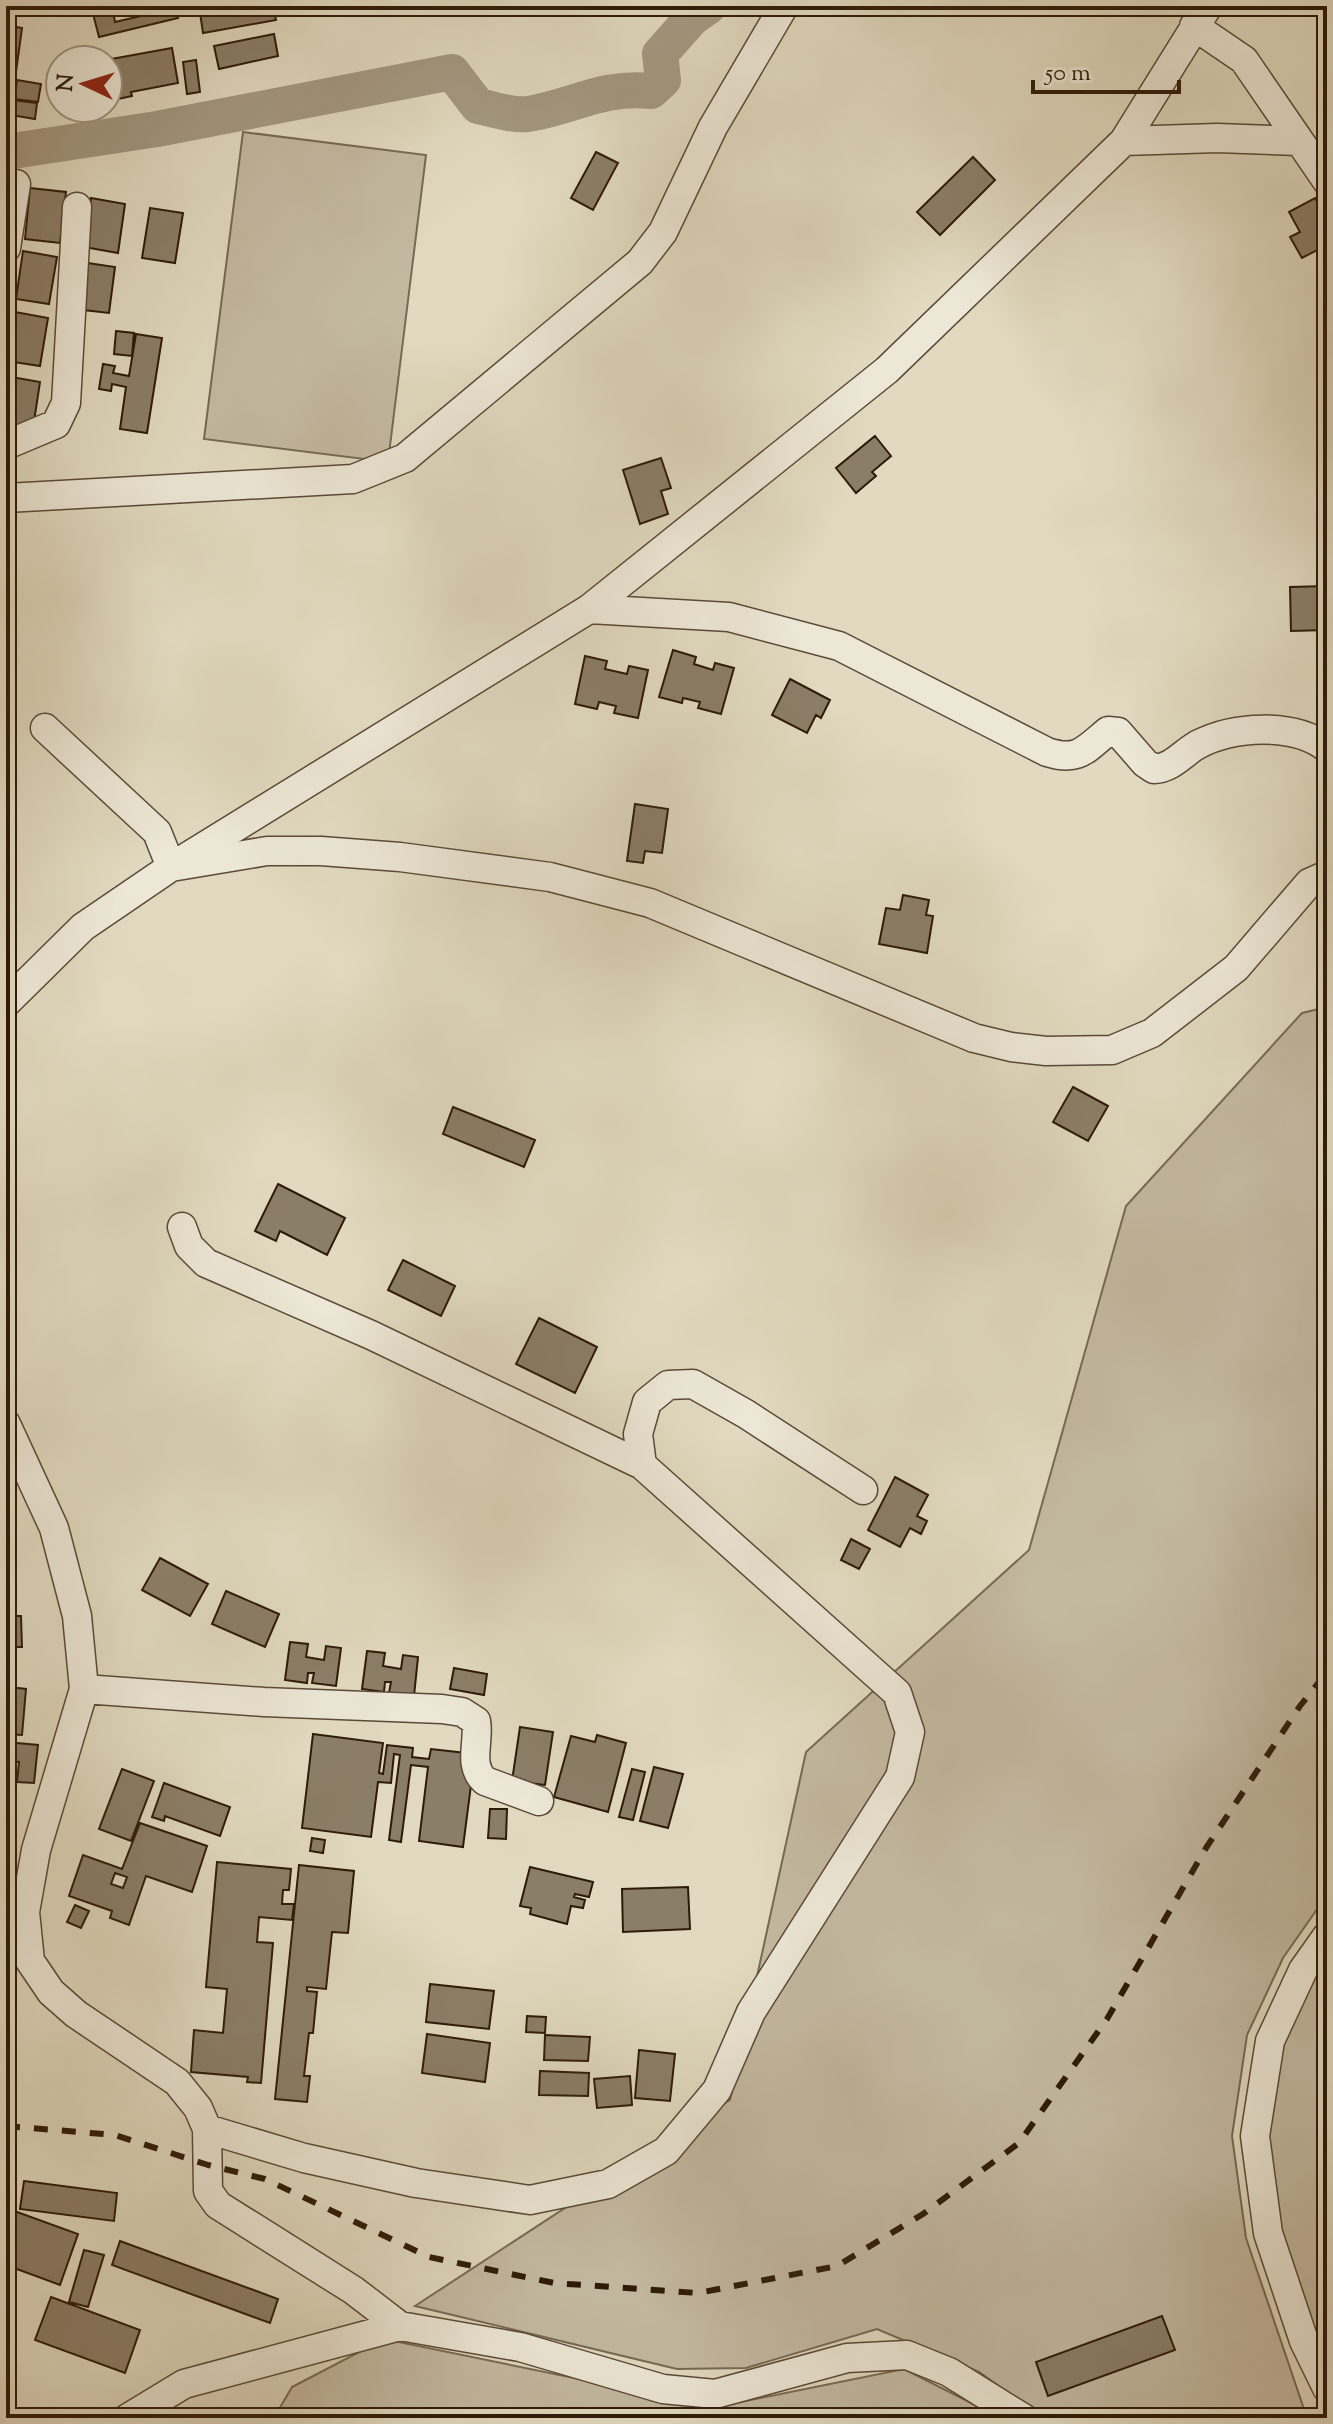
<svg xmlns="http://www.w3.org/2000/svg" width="1333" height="2424" font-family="'Sorts Mill Goudy',serif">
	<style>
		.green { fill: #c3b9a1; stroke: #786a55; stroke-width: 2 }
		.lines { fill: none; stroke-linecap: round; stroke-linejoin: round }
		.river { stroke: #a49982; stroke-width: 36 }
		.building { fill: #8b7e68; stroke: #2e1a09; stroke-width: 2; fill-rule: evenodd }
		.minor-casing { stroke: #5b4a37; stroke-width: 31 }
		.minor { stroke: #ece7d6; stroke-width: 28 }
		.rail { stroke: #2e1a09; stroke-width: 6; stroke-dasharray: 14 14; stroke-linecap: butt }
	</style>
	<rect width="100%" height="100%" fill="#e1dac0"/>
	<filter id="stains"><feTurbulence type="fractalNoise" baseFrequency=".0025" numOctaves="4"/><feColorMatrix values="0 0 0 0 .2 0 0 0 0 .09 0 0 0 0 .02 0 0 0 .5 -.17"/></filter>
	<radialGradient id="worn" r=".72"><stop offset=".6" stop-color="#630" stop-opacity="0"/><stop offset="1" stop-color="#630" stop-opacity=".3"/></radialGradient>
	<path class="green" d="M243 132 426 155 388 462 204 439Z
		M1327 1007V1895L1283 1958 1247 2035 1232 2136 1246 2238 1307 2418H1043L979 2372 877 2329 746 2368 677 2369 415 2306 730 2100 806 1752 1029 1550 1126 1206 1302 1013Z
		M1327 1959V2360L1316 2336 1281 2230 1269 2137 1282 2045 1314 1977Z
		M384 2339 716 2407 904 2369 1001 2418H274L292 2387Z"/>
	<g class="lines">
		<path class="river" d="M6 152 157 129 452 72 478 106C493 109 513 116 528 114 573 107 601 86 651 91L663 80 660 54 692 18 709 6"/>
	</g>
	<path class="building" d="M91 6H134L113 11 115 22 154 13 152 6H175L178 18 99 37Z
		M199 6H273L276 20 203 33Z
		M6 25 22 28 13 94 6 93Z
		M274 34 278 56 219 69 214 46Z
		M172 48 178 83 131 92 132 96 118 99 111 59Z
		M196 60 200 92 187 94 183 62Z
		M17 80 41 84 38 102 14 99Z
		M13 100 37 103 35 119 11 115Z
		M596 152 618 163 593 210 571 198Z
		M973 157 995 180 940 235 917 212Z
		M30 188 66 192 60 243 25 239Z
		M91 198 125 204 118 253 84 247Z
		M1315 198 1327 220V258L1321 248 1302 258 1290 237 1300 232 1289 212Z
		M150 208 183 213 175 263 142 258Z
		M23 251 57 257 49 304 16 299Z
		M81 262 115 267 109 313 75 309Z
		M15 312 48 318 40 366 7 361Z
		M116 331 134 333 132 356 114 354Z
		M136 334 162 338 147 433 120 429 126 387 112 384 111 391 99 389 103 364 115 366 113 373 129 376Z
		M6 376 40 382 33 428 6 424Z
		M875 436 891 456 872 472 876 476 856 493 836 468Z
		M661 458 671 488 661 491 668 514 640 524 623 470Z
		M1327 586V630L1291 631 1290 587Z
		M673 650 696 657 694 664 713 670 715 663 734 668 721 714 698 708 700 702 683 698 682 703 659 697Z
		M585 656 607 661 605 669 627 674 629 666 648 670 638 718 614 713 616 706 599 702 597 709 575 704Z
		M790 679 830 700 821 718 816 715 807 733 772 715Z
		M635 804 668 809 662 853 645 851 643 863 627 861Z
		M903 895 929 900 926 915 933 916 927 953 879 944 886 908 900 910Z
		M1073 1087 1108 1106 1088 1141 1053 1122Z
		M453 1107 535 1140 524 1167 443 1134Z
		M278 1184 345 1218 327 1255 280 1231 276 1241 255 1231Z
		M403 1260 455 1286 441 1316 388 1290Z
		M539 1318 597 1347 575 1393 516 1364Z
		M895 1477 928 1495 917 1516 927 1521 921 1534 910 1528 900 1547 868 1530Z
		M851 1539 870 1549 859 1569 841 1560Z
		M160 1558 208 1584 190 1616 142 1590Z
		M226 1591 279 1614 265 1647 212 1624Z
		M6 1616H21L22 1647H6Z
		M290 1642 308 1644 306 1657 324 1660 326 1646 341 1648 336 1686 312 1683 314 1673H308L307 1683 285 1680Z
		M367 1651 385 1653 383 1666 401 1669 403 1655 418 1657 414 1696 389 1693 391 1682H385L384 1692 362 1689Z
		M454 1668 487 1674 484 1695 450 1689Z
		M9 1687 26 1689 22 1735 6 1734Z
		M520 1727 553 1732 545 1785 512 1781Z
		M313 1734 383 1743 379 1773 383 1774 387 1745 413 1748 412 1757 429 1759 431 1749 475 1754 463 1847 419 1841 428 1767 411 1765 401 1842 389 1840 400 1755 394 1754 391 1783 378 1782 371 1837 302 1828Z
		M597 1735 626 1743 608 1812 554 1797 571 1736 595 1742Z
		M6 1742 38 1745 34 1783 17 1782 19 1762 6 1761Z
		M654 1767 683 1774 668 1828 640 1821Z
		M122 1769 154 1781 131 1841 99 1829Z
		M632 1769 645 1772 633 1820 619 1817Z
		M164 1783 230 1807 220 1836 165 1816 164 1821 152 1817Z
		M490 1809H507L506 1839 488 1838Z
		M140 1823 207 1846 192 1892 146 1876 129 1925 110 1918 112 1911 69 1896 83 1855 122 1869ZM115 1873 127 1877 123 1888 111 1884Z
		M312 1838 325 1840 323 1853 310 1851Z
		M217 1862 291 1869 289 1890H283L282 1904H294L292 1920 259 1917 257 1942 273 1943 261 2083 247 2082 248 2077 191 2072 194 2030 223 2033 227 1989 206 1987Z
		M299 1865 354 1871 348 1933 332 1932 326 1989 307 1987V1991L317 1992 313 2033H309L304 2076H310L307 2102 275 2099Z
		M530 1867 593 1882 589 1897 575 1894 574 1897 585 1900 583 1908 571 1906 567 1924 530 1914 531 1908 520 1906Z
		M688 1887 690 1929 623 1932 622 1889Z
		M75 1905 89 1911 81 1928 67 1922Z
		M430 1984 494 1991 489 2029 426 2022Z
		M527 2016 546 2017 545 2033 526 2032Z
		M427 2034 490 2043 485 2082 422 2073Z
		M545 2035 590 2037 588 2061 544 2060Z
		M639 2050 675 2054 670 2101 635 2098Z
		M540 2071 589 2073 588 2096 539 2095Z
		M630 2076 632 2105 597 2108 594 2079Z
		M24 2181 117 2193 114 2221 20 2209Z
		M6 2208 78 2234 60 2285 6 2265Z
		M120 2241 278 2299 270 2323 112 2265Z
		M84 2250 104 2255 88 2307 69 2302Z
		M51 2297 140 2330 125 2373 35 2340Z
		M1162 2316 1175 2350 1048 2396 1036 2362Z"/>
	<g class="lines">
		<g class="minor-casing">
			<path id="minor" d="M1194 26 1244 60 1327 181
				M1124 141 1217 138 1297 141
				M6 248 16 184
				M6 445 56 424 66 403 77 207
				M6 498 353 479 405 458 640 262 663 232 713 127 784 6
				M589 609 729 617 839 646 1047 752C1078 762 1085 750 1108 731L1118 732 1145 763 1154 769C1172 768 1182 754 1197 745 1233 726 1294 722 1327 748
				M45 728 157 832 171 867 267 851H321L400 857 550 877 650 903 974 1038 1011 1047 1046 1051 1112 1050 1152 1033 1236 968 1309 883 1327 875
				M6 1003 83 927 171 867 589 609 887 370 1124 141 1208 6
				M182 1227 189 1246 206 1263 371 1335 642 1465 897 1693 910 1732 900 1777 751 2012 717 2090 666 2151 608 2184 530 2200 416 2183 304 2158 207 2129
				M6 1424 54 1528 77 1616 84 1689 36 1850 25 1912 30 1961 51 1992 76 2014 177 2082 198 2108 207 2129 208 2191 218 2205 353 2290 400 2326
				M642 1465 638 1434 647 1402 668 1385 693 1384 746 1414 863 1490
				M84 1689 264 1702 442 1709 462 1712 476 1721C480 1742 467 1765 485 1781L539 1801
				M1327 1936 1303 1970 1270 2041 1255 2136 1268 2233 1304 2341 1327 2388
				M128 2418 184 2384 400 2326 520 2347 663 2389 715 2394 847 2358 907 2355 949 2372 1023 2418"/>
		</g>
		<use href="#minor" class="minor"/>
		<path class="rail" d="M6 2126 115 2135 208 2165 265 2179 429 2257 554 2283 698 2293 837 2266 923 2214 1019 2143 1107 2019 1206 1848 1300 1706 1327 1672"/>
	</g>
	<rect width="1333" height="2424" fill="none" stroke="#e1dac0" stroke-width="32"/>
	<rect x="8" y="8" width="1317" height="2408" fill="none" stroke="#2e1a09" stroke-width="4"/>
	<rect x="16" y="16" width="1301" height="2392" fill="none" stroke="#2e1a09" stroke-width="2"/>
	<g transform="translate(84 84) rotate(274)"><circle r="38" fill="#ece7d6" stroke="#a09584" stroke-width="2"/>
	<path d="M0-6L14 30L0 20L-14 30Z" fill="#8f2418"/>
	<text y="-12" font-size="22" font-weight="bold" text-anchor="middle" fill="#2e1a09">N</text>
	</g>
	<path d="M1033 80v12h146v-12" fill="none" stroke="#2e1a09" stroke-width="4"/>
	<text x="1045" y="80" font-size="24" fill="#2e1a09" stroke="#ece7d6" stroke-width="6" paint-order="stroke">50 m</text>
	<rect width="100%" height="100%" filter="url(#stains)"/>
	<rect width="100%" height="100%" fill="url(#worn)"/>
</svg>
